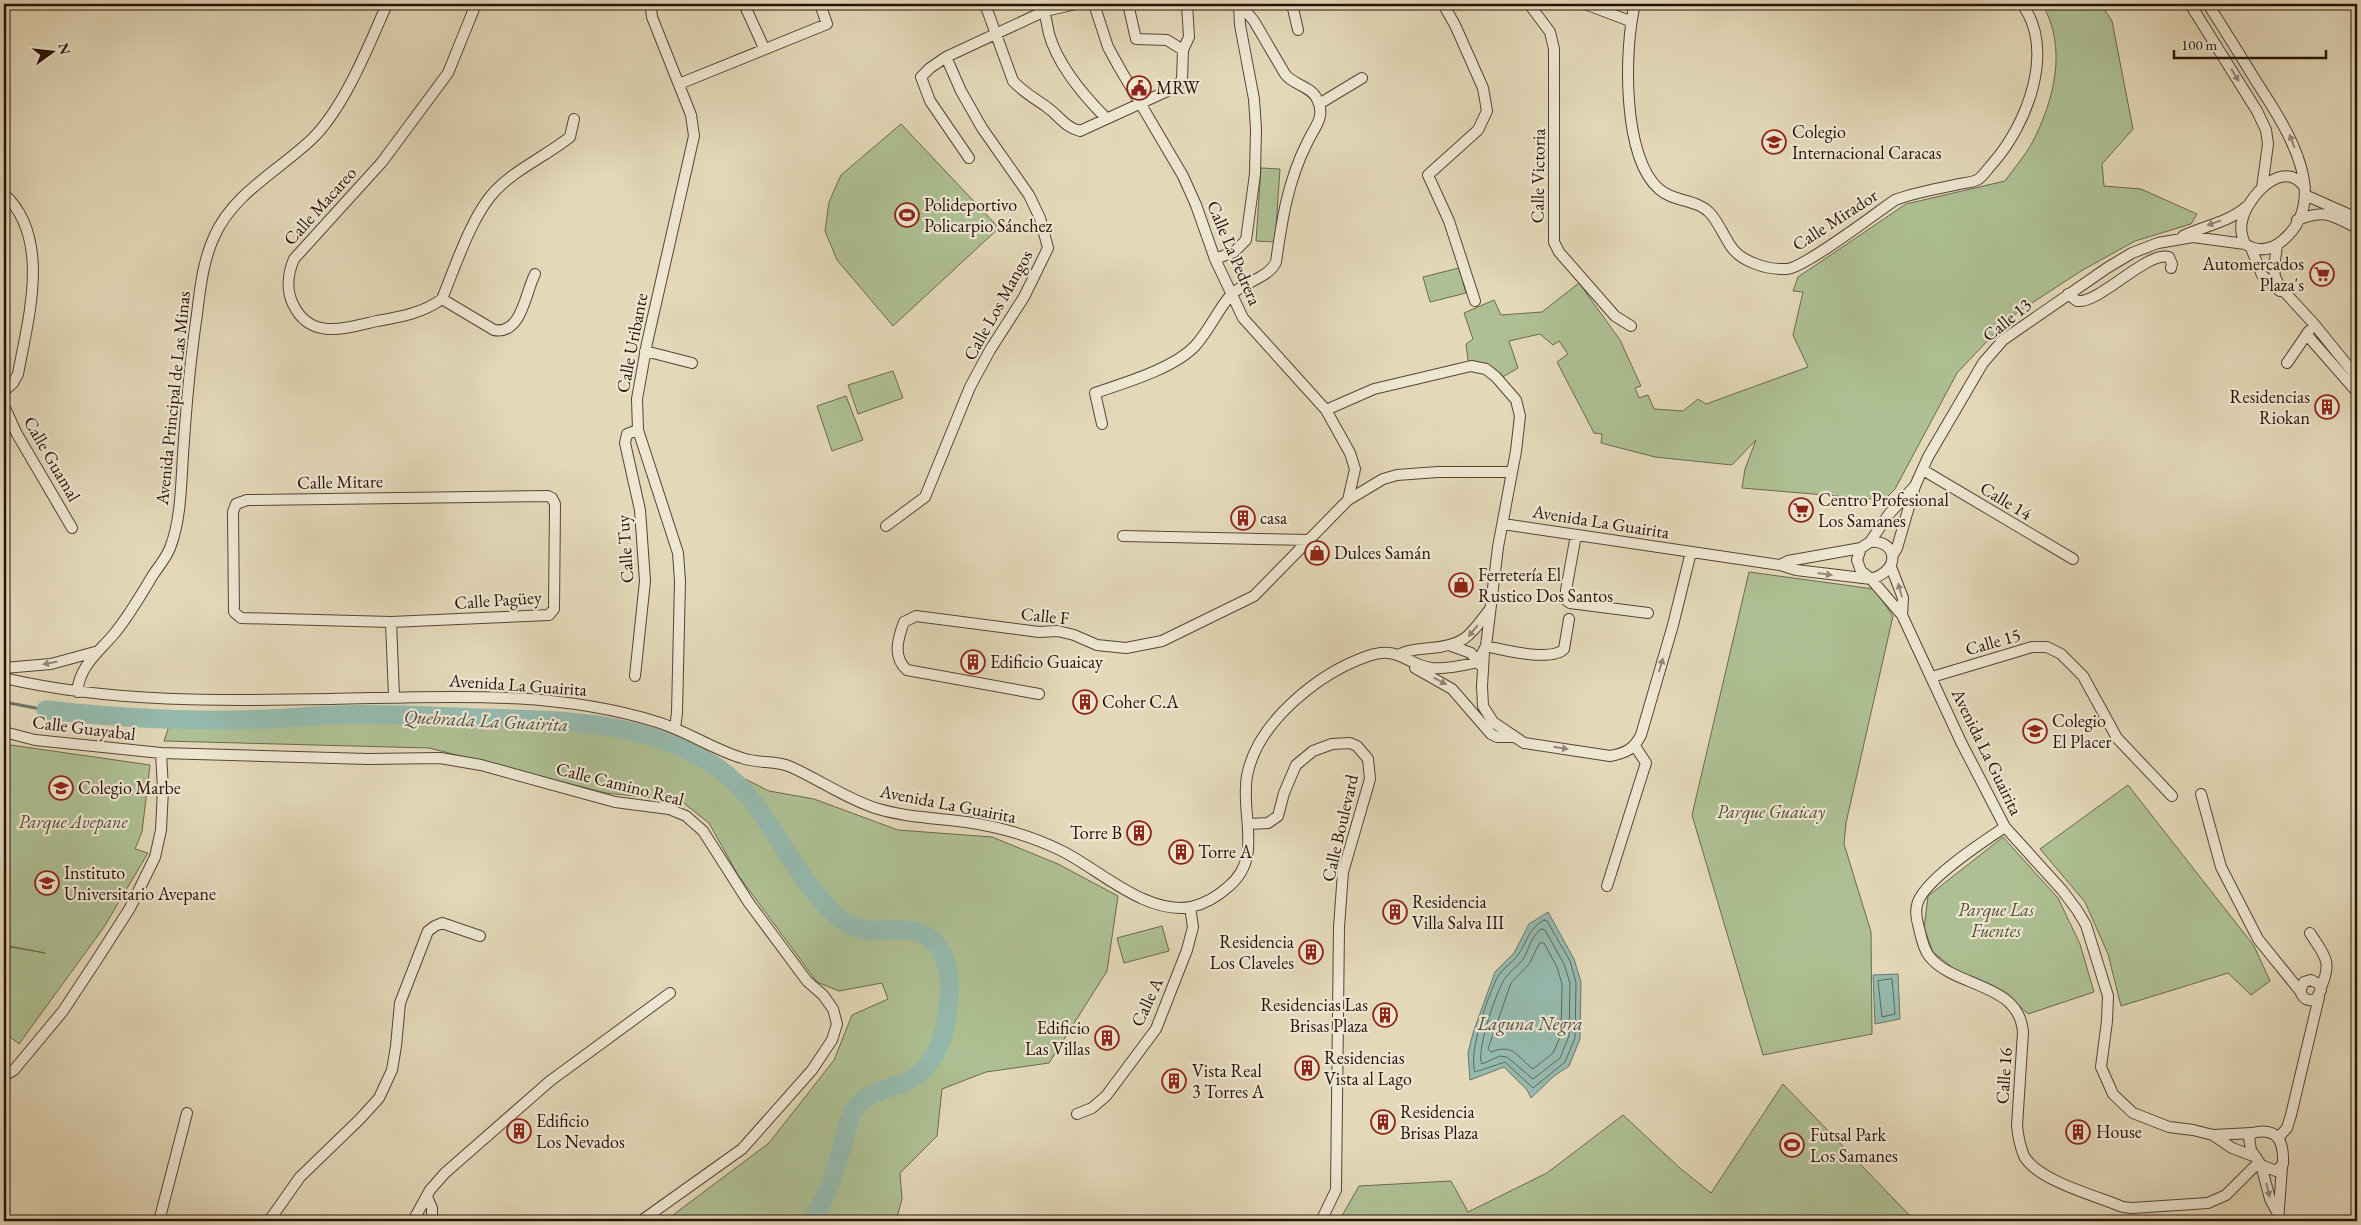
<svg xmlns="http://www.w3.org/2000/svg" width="2361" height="1225" font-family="'EB Garamond',serif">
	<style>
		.green { fill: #aec093; stroke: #6c684e }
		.water { fill: #95baae; stroke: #6a766c }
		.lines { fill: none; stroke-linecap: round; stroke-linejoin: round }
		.shore { stroke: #5f665c; stroke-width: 1 }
		.stream { stroke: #6a766c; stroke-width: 3 }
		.river { stroke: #95baae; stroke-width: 19 }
		.minor-casing { stroke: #584335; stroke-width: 12 }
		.minor { stroke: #ede6d1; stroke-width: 10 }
		.oneway { fill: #958677 }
		.labels { text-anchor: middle; stroke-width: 4.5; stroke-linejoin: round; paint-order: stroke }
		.poi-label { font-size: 18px; fill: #291109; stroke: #ede6d1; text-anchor: start }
		.street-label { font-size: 18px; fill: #291109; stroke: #ede6d1 }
		.park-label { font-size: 18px; font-style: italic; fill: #584e39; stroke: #ede6d1 }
		.water-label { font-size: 19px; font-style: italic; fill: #4f4c43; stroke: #ede6d1 }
	</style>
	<rect width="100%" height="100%" fill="#e3d8b8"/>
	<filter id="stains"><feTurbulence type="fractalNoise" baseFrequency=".004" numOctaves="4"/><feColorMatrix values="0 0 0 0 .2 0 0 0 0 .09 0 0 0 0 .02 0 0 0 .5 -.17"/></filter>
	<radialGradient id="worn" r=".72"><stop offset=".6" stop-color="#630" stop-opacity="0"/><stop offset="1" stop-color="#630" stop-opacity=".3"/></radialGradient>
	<path class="green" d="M2042 4H2101L2112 21 2133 129 2102 164 2104 186 2141 189 2197 214 2191 224 2135 241 2081 271 2009 318 1957 373 1895 489 1884 500 1742 488 1745 469 1756 440 1732 465 1655 457 1601 443 1602 434 1594 433 1557 362 1568 354 1559 341 1553 345 1540 334 1509 341 1518 368 1501 378 1491 369 1468 360 1466 344 1473 339 1464 313 1494 300 1501 315 1542 312 1579 283 1620 340 1641 386 1635 388 1639 398 1648 395 1654 409 1683 411 1698 399 1706 404 1808 367 1793 335 1803 292 1793 291 1798 277 1906 204 2005 181C2014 168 2025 156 2032 143 2054 101 2068 47 2042 4Z
		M901 124 999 228 893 326 837 260 825 231 829 202 841 175Z
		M1261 168 1280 169 1275 242 1256 241Z
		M1459 268 1466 293 1430 302 1423 277Z
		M893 371 903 398 858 414 848 385Z
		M846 396 863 440 832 451 817 406Z
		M1749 572 1874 589 1893 616 1846 823 1844 844 1871 932 1872 1034 1763 1055 1692 815Z
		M478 711 547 714 644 728 769 791 814 799 898 830 992 837 1058 864 1118 896 1107 971 1049 1063 986 1072 942 1089 937 1136 900 1173 902 1199 896 1221H665L769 1143 834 1060 852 1015 888 999 882 983 839 991 817 982 738 875 709 823 681 801 606 793 429 748 164 741 173 714Z
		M4 744 150 765 142 832 135 849 148 853 104 927 19 1044 4 1032V946L45 953 4 945Z
		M2128 785 2254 946 2270 981 2251 995 2228 973 2121 1006 2108 954 2085 902 2040 849Z
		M2003 837 2058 898 2080 944 2094 992 2028 1014 2004 992 1954 969 1933 952 1924 928 1928 896Z
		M1162 926 1169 951 1124 963 1117 938Z
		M1783 1084 1915 1221H1339L1359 1186 1451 1181 1468 1212 1547 1173 1623 1115 1681 1169 1711 1193Z"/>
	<path class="water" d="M1548 912 1574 959 1581 982 1580 1039 1569 1066 1554 1076 1531 1098 1527 1090 1504 1067 1470 1080 1468 1053 1473 1033 1495 972 1514 953 1529 924Z
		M1898 974 1900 1019 1875 1024 1873 975Z"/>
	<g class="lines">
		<path class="shore" d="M1544 920 1547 921 1570 961 1576 982 1575 1038 1565 1062 1533 1088 1505 1062 1475 1072C1468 1053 1488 995 1498 976 1503 968 1512 963 1517 956 1528 942 1526 931 1544 920Z
			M1542 929 1545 930 1564 964 1570 983 1569 1036 1560 1058 1533 1079 1507 1057 1500 1056 1482 1064C1475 1055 1497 987 1506 977 1511 970 1519 965 1524 958 1529 948 1532 934 1542 929Z
			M1540 943H1544L1557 967 1562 984 1561 1035 1553 1053 1533 1069C1517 1057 1514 1043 1491 1052L1488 1049 1511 983 1529 964Z
			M1892 979 1895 1014 1882 1017 1878 981Z"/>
		<path class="stream" d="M4 702 46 710"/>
		<path class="river" d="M46 710C110 717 173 721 237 720 270 720 303 716 336 715 384 713 433 716 482 718 558 720 646 721 712 764 770 800 787 873 837 916 866 940 883 925 913 931 945 937 951 971 949 999 947 1034 935 1073 899 1085 882 1090 864 1094 854 1110 845 1126 841 1155 834 1173 829 1190 820 1206 812 1221"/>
		<g class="minor-casing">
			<path id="minor" d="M476 4 448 73 382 162 294 259C288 273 286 290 293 304 310 341 346 328 377 321 400 317 423 313 442 299 455 267 472 215 495 191 516 169 546 156 570 137L574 119
				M654 4 651 8 652 17 691 115 694 136 647 343 637 399 638 430 678 553 680 581 677 713 675 728
				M744 4 764 48
				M985 4 1013 81C1024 93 1036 99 1048 108 1059 116 1066 128 1080 131L1174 88 1182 80 1183 50 1167 40 1136 39 1128 4
				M1043 4C1045 14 1047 24 1049 34 1058 65 1084 96 1106 118
				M1094 4 1108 47 1119 67 1183 176 1196 205 1215 259 1243 318 1326 410 1350 453 1355 469 1348 500
				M1292 4 1298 30
				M1443 4 1455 25 1483 88 1487 111 1478 130 1428 175 1449 221 1475 301
				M1529 4 1550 32 1554 49V242L1559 252 1615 316 1631 326
				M1585 4 1630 21
				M1635 4C1624 48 1622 157 1659 189 1673 202 1697 199 1710 213 1718 222 1723 234 1730 245 1740 262 1768 270 1787 269 1804 268 1876 213 1895 200 1914 193 1935 189 1955 185 1961 183 1971 183 1977 180 1983 177 1988 168 1993 163 2027 124 2056 51 2022 4
				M2190 4 2257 111 2266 130 2268 144 2262 188
				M2208 4C2223 28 2239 53 2254 78 2281 120 2336 197 2282 241 2270 251 2258 252 2245 244 2242 237 2240 229 2242 221 2247 197 2284 156 2305 188
				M1183 50 1189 37 1187 4
				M946 57 930 68 921 77 930 101 969 158
				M679 84 827 24 820 4
				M1319 104 1362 78
				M4 194C52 238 28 319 18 374L13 383 4 391
				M2305 195 2357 218
				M2297 220C2327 209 2331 215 2357 228
				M2183 236C2204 226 2229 222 2246 207
				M2277 245 2274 268 2275 277 2280 287 2314 324 2357 377
				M2251 248 2262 275 2280 291
				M1215 259 1234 252 1246 240 1255 174 1256 129 1254 99 1240 25 1239 4
				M2068 294 2077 301C2100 304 2146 251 2169 257L2172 264 2171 268
				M442 299 494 330C522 335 525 293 535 274
				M2307 335 2357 392
				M645 351 692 363
				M2287 363 2309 331
				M4 406 17 434 72 528
				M1102 424 1095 393C1124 383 1173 369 1195 346 1209 331 1217 311 1230 296 1242 282 1268 279 1276 262 1282 219 1288 180 1308 141 1315 126 1326 117 1317 99 1311 86 1293 85 1285 74L1254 21 1240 4
				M1923 470 2073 559
				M548 496 552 498 555 504 554 609 549 615 391 622 241 618 234 612 233 512 236 504 247 500Z
				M1503 524 1780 565 1796 570 1871 579 1902 615 1961 742 2005 827 2062 890 2077 910 2086 925 2108 996 2107 1021 2101 1067 2113 1094 2133 1113 2169 1127 2193 1130 2213 1135 2232 1148 2256 1157
				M886 526 925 497 970 387 990 350 1024 297 1048 248 1040 218 1029 195 982 128 961 91 946 57 1045 11 1076 4
				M1576 535 1566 590V600L1570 603 1648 613
				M1123 536 1311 540
				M1870 542C1895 539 1904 569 1871 579L1861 571 1857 560 1861 548Z
				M1870 542 1889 514 1914 487
				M1892 556 1897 548 1915 486 1928 457 1983 363 2003 340 2107 268 2132 253 2158 243 2193 237 2245 244
				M1780 565 1788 561 1861 548
				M1891 567 1903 598 1902 615
				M391 622 394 696
				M1449 645 1471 653 1480 665
				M1486 646C1503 650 1552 662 1564 649L1569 619
				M1484 653 1482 686 1483 706 1493 722 1524 743 1610 756C1626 753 1634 749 1641 735L1673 625 1691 552
				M1400 654C1410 649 1420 649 1431 648 1466 645 1470 635 1490 609
				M4 668 51 664 95 652
				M1415 668 1452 689 1491 734 1497 737H1514
				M635 676 645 581 640 510 625 443 627 434 638 430
				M1932 677 2032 647H2047L2061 654 2083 676 2117 738 2172 796
				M4 678C111 703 222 701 331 699 440 697 551 689 657 722 687 731 712 749 742 758 758 764 776 760 791 767 820 780 845 798 875 808 904 817 935 818 966 822 1000 827 1032 836 1062 851 1100 870 1146 915 1191 907 1204 904 1218 896 1228 887 1264 858 1240 815 1247 776 1257 722 1319 673 1368 656 1399 645 1406 665 1432 668 1445 669 1461 666 1474 663L1478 661 1486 646 1498 547 1516 451 1520 416 1516 400 1496 377 1486 369 1471 366 1374 389 1326 410
				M77 692C80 665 98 653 114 634 129 616 141 595 153 575 159 566 166 558 170 548 181 520 181 485 183 455 186 408 190 361 197 314 200 289 203 261 214 237 233 193 280 170 313 138 345 106 369 45 387 4
				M1039 694 907 670C892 657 898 638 904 622L916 616 1039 632 1058 631 1074 635 1097 645 1126 648 1162 641 1254 596 1348 500 1383 479 1397 475 1438 472H1510
				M4 732 35 740 161 753 368 759 440 758 481 765 615 802 669 809 686 816 703 831 749 903 807 981 823 995 833 1009 837 1024 832 1040 812 1070 742 1149 641 1221
				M2201 794 2221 867 2258 939 2300 991C2303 999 2308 1002 2316 999L2321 990 2319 984 2311 980 2304 982 2300 991
				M1249 824 1268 823 1278 816 1284 793 1296 765 1313 751 1332 744 1350 743 1357 746 1368 759 1370 779 1343 872 1339 927 1336 1190 1321 1221
				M2005 827C1984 841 1922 881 1917 905 1915 912 1917 921 1919 928 1921 937 1923 948 1929 956 1954 988 2019 982 2023 1032L2017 1126C2018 1136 2020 1146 2024 1156 2038 1181 2097 1196 2123 1207L2132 1208 2208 1203 2226 1195 2259 1162
				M1607 886 1644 769 1646 763 1635 746
				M2310 933C2324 955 2333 961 2321 987
				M4 1076 14 1070 63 1011 98 958 130 908 155 857 161 830 163 789 161 753
				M1077 1114 1092 1108 1106 1096 1156 1029 1187 950 1193 927 1190 907
				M2213 1135 2252 1133
				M2278 1138 2287 1128 2291 1115 2319 997
				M2261 1165 2276 1171 2283 1164C2284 1140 2277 1127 2252 1133L2249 1138 2251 1150 2261 1165 2270 1199 2278 1214
				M427 1197 432 1208V1221
				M159 1221 187 1113
				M269 1221 300 1177 360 1119 379 1098 392 1070 396 1046 400 1003 428 931 435 926 442 923 480 936
				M413 1221 430 1190 445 1173 550 1081 670 993
				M2278 1221 2282 1167"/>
		</g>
		<use href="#minor" class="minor"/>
	</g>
	<defs><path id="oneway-solid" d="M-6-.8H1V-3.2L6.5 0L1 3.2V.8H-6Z" transform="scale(1.25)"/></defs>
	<g class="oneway">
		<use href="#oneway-solid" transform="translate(2235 75) rotate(58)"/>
		<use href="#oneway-solid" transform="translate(2292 141) rotate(-111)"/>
		<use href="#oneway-solid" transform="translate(2214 223) rotate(161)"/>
		<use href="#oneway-solid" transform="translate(1825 574) rotate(8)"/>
		<use href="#oneway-solid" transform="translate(1900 590) rotate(-106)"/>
		<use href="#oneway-solid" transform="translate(1473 631) rotate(129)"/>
		<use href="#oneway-solid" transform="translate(50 663) rotate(169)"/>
		<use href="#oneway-solid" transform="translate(1661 665) rotate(-73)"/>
		<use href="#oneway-solid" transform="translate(1440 681) rotate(29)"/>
		<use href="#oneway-solid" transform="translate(1561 748) rotate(9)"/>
		<use href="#oneway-solid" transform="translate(2268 1190) rotate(76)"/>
	</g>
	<defs>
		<g id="civic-ring" transform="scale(1.25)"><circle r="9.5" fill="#ede6d1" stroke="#8f2418" stroke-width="1.5"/><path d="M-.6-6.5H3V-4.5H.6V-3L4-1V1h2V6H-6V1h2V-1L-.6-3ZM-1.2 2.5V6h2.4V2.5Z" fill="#8f2418"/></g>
		<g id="school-ring" transform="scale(1.25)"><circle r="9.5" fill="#ede6d1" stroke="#8f2418" stroke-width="1.5"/><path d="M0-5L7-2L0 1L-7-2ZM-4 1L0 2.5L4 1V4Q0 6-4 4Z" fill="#8f2418"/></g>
		<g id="stadium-ring" transform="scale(1.25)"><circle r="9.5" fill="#ede6d1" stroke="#8f2418" stroke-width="1.5"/><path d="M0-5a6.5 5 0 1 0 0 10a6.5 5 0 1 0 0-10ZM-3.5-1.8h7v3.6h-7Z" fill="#8f2418"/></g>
		<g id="supermarket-ring" transform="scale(1.25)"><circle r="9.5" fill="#ede6d1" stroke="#8f2418" stroke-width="1.5"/><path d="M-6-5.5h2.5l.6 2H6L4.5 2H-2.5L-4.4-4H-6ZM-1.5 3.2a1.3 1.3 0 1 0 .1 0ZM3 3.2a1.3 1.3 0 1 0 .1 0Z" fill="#8f2418"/></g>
		<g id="building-ring" transform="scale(1.25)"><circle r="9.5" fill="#ede6d1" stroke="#8f2418" stroke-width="1.5"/><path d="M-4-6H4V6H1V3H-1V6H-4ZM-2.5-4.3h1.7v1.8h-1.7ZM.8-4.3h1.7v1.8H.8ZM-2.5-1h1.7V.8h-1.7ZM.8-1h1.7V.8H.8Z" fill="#8f2418"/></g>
		<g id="shop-ring" transform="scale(1.25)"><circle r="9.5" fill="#ede6d1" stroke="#8f2418" stroke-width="1.5"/><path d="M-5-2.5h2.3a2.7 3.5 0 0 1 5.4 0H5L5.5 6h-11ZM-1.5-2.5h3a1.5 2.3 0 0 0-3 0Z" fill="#8f2418"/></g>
		<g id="university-ring" transform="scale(1.25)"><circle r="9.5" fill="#ede6d1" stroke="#8f2418" stroke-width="1.5"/><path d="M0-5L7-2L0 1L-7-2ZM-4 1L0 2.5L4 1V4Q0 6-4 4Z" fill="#8f2418"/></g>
	</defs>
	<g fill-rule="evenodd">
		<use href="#civic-ring" x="1139" y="88"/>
		<use href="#school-ring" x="1774" y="142"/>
		<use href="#stadium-ring" x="907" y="215"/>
		<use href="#supermarket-ring" x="2322" y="274"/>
		<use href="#building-ring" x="2327" y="407"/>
		<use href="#supermarket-ring" x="1801" y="510"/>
		<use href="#building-ring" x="1243" y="518"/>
		<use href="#shop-ring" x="1317" y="553"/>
		<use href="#shop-ring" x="1461" y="585"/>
		<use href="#building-ring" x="973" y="662"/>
		<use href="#building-ring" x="1085" y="702"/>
		<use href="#school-ring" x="2035" y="731"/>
		<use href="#school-ring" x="61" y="788"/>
		<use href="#building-ring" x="1139" y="833"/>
		<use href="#building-ring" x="1181" y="852"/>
		<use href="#university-ring" x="47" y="883"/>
		<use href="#building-ring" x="1395" y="912"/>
		<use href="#building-ring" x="1311" y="952"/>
		<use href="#building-ring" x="1385" y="1015"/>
		<use href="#building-ring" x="1107" y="1038"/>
		<use href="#building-ring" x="1307" y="1068"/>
		<use href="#building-ring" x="1174" y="1081"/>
		<use href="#building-ring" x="1383" y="1122"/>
		<use href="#building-ring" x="519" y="1131"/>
		<use href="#building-ring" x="2078" y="1132"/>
		<use href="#stadium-ring" x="1792" y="1145"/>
	</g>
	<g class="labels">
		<g class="poi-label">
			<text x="1156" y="94">MRW</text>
			<text x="1792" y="138">Colegio<tspan x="1792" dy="21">Internacional Caracas</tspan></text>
			<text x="924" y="211">Polideportivo<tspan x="924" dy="21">Policarpio Sánchez</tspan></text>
			<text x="2304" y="270" text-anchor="end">Automercados<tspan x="2304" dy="21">Plaza's</tspan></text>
			<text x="2310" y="403" text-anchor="end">Residencias<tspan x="2310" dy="21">Riokan</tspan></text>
			<text x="1818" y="506">Centro Profesional<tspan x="1818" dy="21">Los Samanes</tspan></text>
			<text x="1260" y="524">casa</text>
			<text x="1334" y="559">Dulces Samán</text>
			<text x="1478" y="581">Ferretería El<tspan x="1478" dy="21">Rustico Dos Santos</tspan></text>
			<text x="990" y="668">Edificio Guaicay</text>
			<text x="1102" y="708">Coher C.A</text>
			<text x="2052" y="727">Colegio<tspan x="2052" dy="21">El Placer</tspan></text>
			<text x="78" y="794">Colegio Marbe</text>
			<text x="1122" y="839" text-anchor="end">Torre B</text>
			<text x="1198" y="858">Torre A</text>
			<text x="64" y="879">Instituto<tspan x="64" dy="21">Universitario Avepane</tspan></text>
			<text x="1412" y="908">Residencia<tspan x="1412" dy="21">Villa Salva III</tspan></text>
			<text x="1294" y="948" text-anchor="end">Residencia<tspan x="1294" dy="21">Los Claveles</tspan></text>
			<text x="1368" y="1011" text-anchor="end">Residencias Las<tspan x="1368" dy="21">Brisas Plaza</tspan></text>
			<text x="1090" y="1034" text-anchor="end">Edificio<tspan x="1090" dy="21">Las Villas</tspan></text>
			<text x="1324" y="1064">Residencias<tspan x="1324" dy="21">Vista al Lago</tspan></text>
			<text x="1192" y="1077">Vista Real<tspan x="1192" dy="21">3 Torres A</tspan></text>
			<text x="1400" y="1118">Residencia<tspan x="1400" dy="21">Brisas Plaza</tspan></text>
			<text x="536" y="1127">Edificio<tspan x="536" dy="21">Los Nevados</tspan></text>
			<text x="2096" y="1138">House</text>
			<text x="1810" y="1141">Futsal Park<tspan x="1810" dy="21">Los Samanes</tspan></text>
		</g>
		<g class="street-label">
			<text transform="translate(1538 176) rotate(-89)" y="6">Calle Victoria</text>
			<text transform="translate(320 206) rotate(-48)" y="6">Calle Macareo</text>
			<text transform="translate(1835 220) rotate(-33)" y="6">Calle Mirador</text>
			<text transform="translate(1234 253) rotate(67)" y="6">Calle La Pedrera</text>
			<text transform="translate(998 305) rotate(-61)" y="6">Calle Los Mangos</text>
			<text transform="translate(2007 320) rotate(-39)" y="6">Calle 13</text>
			<text transform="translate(632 343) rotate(-79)" y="6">Calle Uribante</text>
			<text transform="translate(173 398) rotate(-84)" y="6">Avenida Principal de Las Minas</text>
			<text transform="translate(52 459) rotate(60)" y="6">Calle Guamal</text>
			<text transform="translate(340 482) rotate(-1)" y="6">Calle Mitare</text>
			<text transform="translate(2006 501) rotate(31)" y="6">Calle 14</text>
			<text transform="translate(1601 522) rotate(9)" y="6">Avenida La Guairita</text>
			<text transform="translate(625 549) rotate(-94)" y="6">Calle Tuy</text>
			<text transform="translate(498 600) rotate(-4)" y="6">Calle Pagüey</text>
			<text transform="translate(1045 616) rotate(6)" y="6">Calle F</text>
			<text transform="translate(1993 642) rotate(-16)" y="6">Calle 15</text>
			<text transform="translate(518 685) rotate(4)" y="6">Avenida La Guairita</text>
			<text transform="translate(84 728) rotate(7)" y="6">Calle Guayabal</text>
			<text transform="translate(1987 752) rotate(64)" y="6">Avenida La Guairita</text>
			<text transform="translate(620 784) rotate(14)" y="6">Calle Camino Real</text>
			<text transform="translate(948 804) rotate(11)" y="6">Avenida La Guairita</text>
			<text transform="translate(1340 828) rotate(-77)" y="6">Calle Boulevard</text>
			<text transform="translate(1147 1002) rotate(-65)" y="6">Calle A</text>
			<text transform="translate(2004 1076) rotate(-86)" y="6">Calle 16</text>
		</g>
		<g class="park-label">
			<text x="1771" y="818">Parque Guaicay</text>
			<text x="73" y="828">Parque Avepane</text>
			<text x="1996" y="916">Parque Las<tspan x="1996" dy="21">Fuentes</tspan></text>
		</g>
		<g class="water-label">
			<text transform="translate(486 720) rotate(3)" y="7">Quebrada La Guairita</text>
			<text x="1530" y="1030">Laguna Negra</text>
		</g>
	</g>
	<rect width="2361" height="1225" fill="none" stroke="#e3d8b8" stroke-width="20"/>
	<rect x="5" y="5" width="2351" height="1215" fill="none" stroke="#291109" stroke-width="2.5"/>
	<rect x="10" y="10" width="2341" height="1205" fill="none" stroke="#291109"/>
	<g transform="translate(52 52) rotate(75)" stroke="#ede6d1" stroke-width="4" paint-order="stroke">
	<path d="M0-4L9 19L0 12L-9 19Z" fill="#291109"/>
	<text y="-8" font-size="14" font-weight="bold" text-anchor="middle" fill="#291109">N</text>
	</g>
	<path d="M2174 50v8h152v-8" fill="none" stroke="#291109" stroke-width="2.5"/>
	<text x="2181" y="50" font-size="15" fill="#291109" stroke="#ede6d1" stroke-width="4" paint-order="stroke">100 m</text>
	<rect width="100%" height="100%" filter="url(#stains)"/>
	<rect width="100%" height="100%" fill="url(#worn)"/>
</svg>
